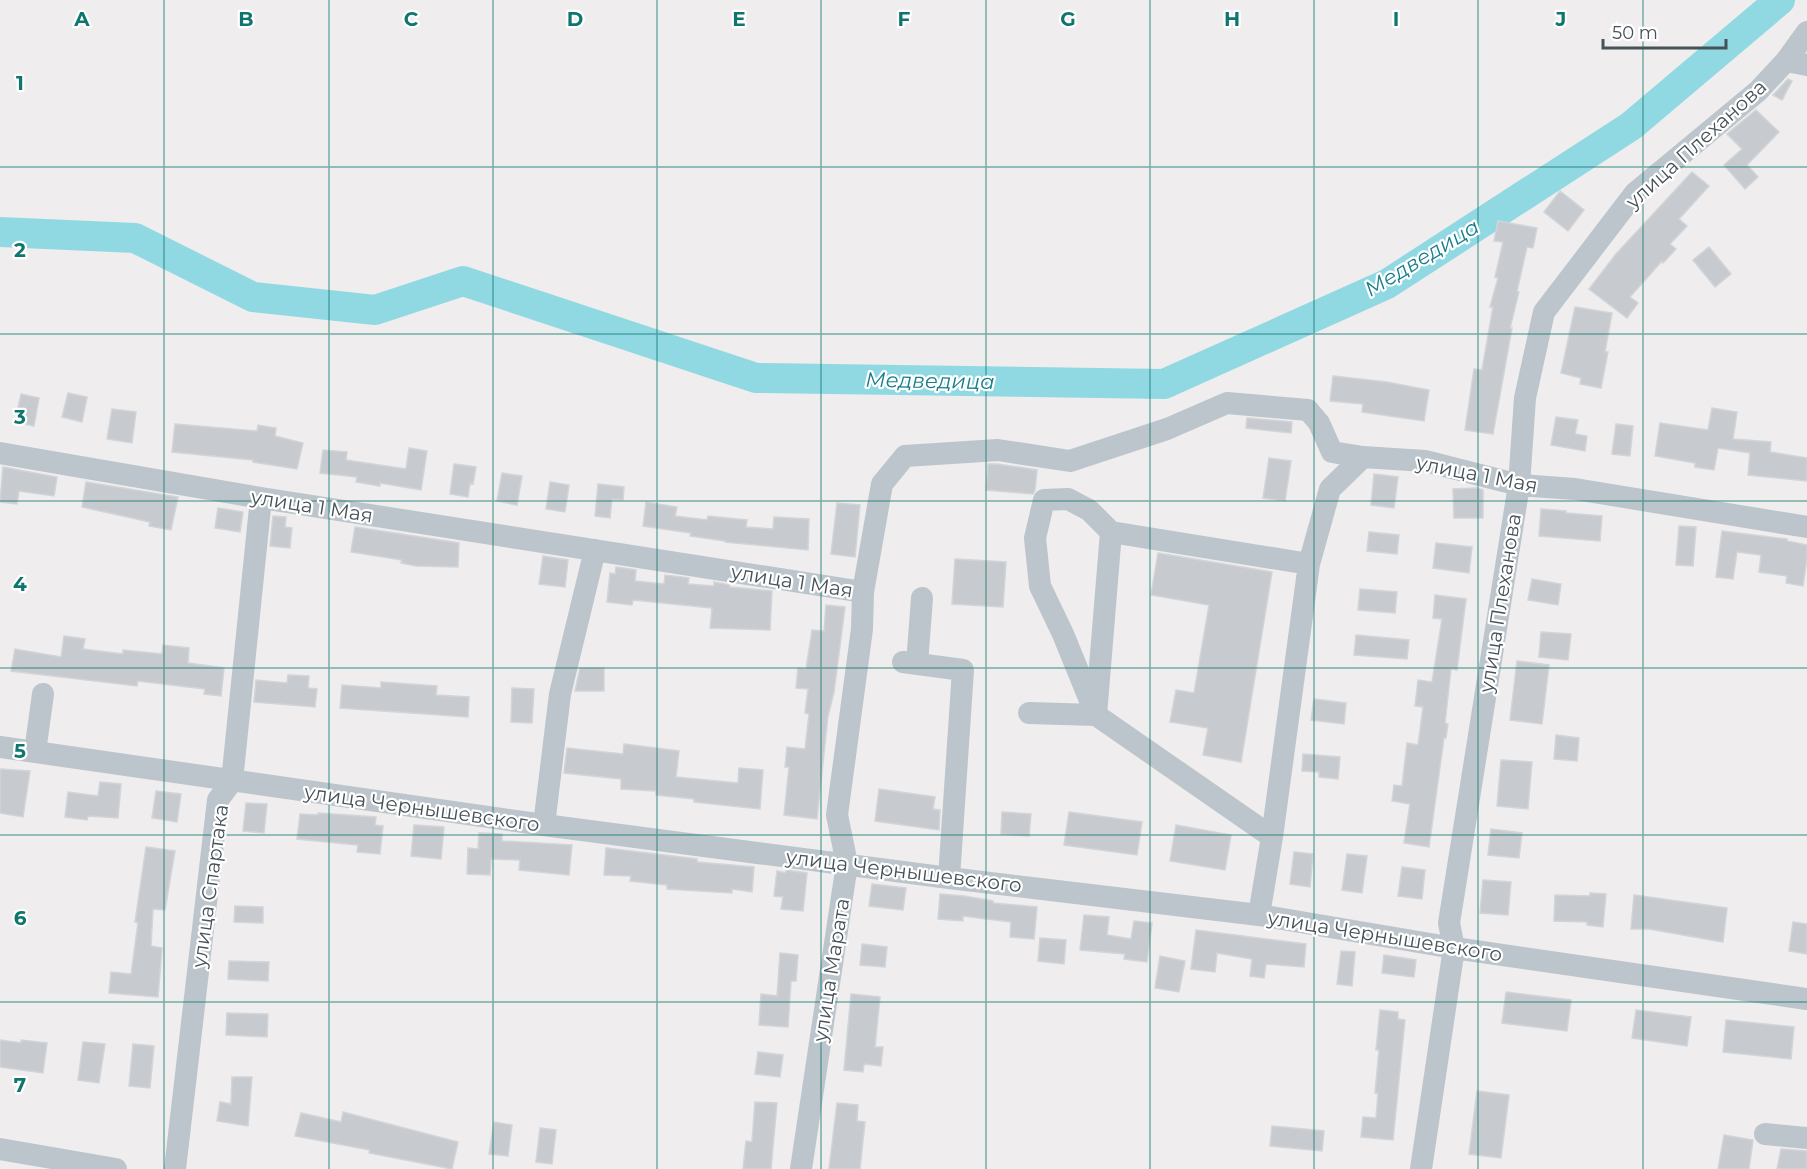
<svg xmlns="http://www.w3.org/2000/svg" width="1807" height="1169" font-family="Montserrat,sans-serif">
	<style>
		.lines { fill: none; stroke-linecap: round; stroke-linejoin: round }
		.river { stroke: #90d9e2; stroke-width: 30 }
		.building { fill: #c7cacf; stroke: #d1d4d8; stroke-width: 1.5 }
		.minor { stroke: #bcc5cb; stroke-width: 22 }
		.grid { fill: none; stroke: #0f766e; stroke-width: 1.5; stroke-opacity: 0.55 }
		.labels { text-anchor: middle; stroke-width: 4.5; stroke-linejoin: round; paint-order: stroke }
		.street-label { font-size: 20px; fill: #475258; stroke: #fff }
		.water-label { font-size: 21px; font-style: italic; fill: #197e8a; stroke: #fff }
		.grid-label { font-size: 20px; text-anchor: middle; font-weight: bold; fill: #0f766e; stroke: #fff; stroke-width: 4.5; stroke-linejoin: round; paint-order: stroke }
	</style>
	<rect width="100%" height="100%" fill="#efeded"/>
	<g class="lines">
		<path class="river" d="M0 232 135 238 253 297 375 310 463 281 756 378 1164 384 1387 284 1631 126 1780 0"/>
	</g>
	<path class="building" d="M1788 79 1792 81 1782 100 1773 95Z
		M1756 110 1779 132 1747 165 1758 177 1745 189 1724 165 1742 149 1727 134Z
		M1692 172 1709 186 1679 219 1687 226 1670 244 1676 249 1663 263 1662 261 1630 297 1638 303 1627 318 1589 289 1616 254Z
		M1560 191 1584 210 1568 231 1544 212Z
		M1498 221 1537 228 1533 248 1527 247 1517 291 1519 292 1510 328H1512L1493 434 1465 430 1474 369 1482 370 1493 307H1490L1498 278 1495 277 1503 242 1494 241Z
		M1709 247 1731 274 1715 287 1693 260Z
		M1575 307 1612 313 1605 352H1608L1601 388 1580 384 1581 378 1561 373Z
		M1333 376 1387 382 1429 390 1424 421 1362 412 1363 404 1330 401Z
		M68 393 87 397 82 422 62 417Z
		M21 394 39 398 34 426 15 422Z
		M1712 408 1737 412 1733 439 1771 442 1770 452 1807 458V481L1748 475 1750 453 1718 448 1714 470 1695 467V463L1655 456 1660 423 1708 430Z
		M112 409 136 412 132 443 107 439Z
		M1556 417 1578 420 1575 434 1587 436 1585 451 1551 445Z
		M1247 418 1292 422 1291 433 1246 428Z
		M175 424 257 431 258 425 276 428 275 436 303 443 297 469 253 462V460L172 452Z
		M1616 424 1633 426 1630 456 1612 454Z
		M409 448 427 451 421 490 380 483V486L356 482 357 477 320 473 323 450 347 452 346 460 406 469Z
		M1269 458 1291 461 1285 501 1263 498Z
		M454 464 476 467 473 484 470 483 468 497 450 494Z
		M988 464H997L1037 470 1035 490 1033 494 986 490Z
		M3 467 57 477 54 496 19 491 17 504 0 502Z
		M502 473 522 476 517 505 497 501Z
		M1374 474 1398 477 1394 508 1371 505Z
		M86 482 178 497 171 530 149 526 150 522 82 507Z
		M550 482 569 485 565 512 546 509Z
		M598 484 624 487 623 500 612 499 610 518 595 516Z
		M1477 488 1483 490V518H1454L1453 489Z
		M646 502 677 507 675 516 707 520 708 516 747 520 746 527 773 529 774 517 809 519 808 550 725 542V541L690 536 691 533 643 526Z
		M837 503 860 505 855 557 831 554Z
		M218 508 243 512 240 532 215 528Z
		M1541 509 1566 511V513L1602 516 1600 541 1539 536Z
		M273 516 286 517 285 527 292 528 290 548 270 546Z
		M1679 526 1696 527 1693 566 1676 565Z
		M355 527 459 543 458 567 416 566 401 563 402 560 351 552Z
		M1722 531 1787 539V541L1807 545V559L1803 586 1786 583 1787 576 1759 572 1761 555 1737 552 1733 579 1716 577Z
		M1369 532 1399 535 1397 554 1367 551Z
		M1436 543 1472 547 1469 573 1433 568Z
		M1158 553 1272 572 1241 762 1203 755 1208 728 1170 722 1176 690 1194 693 1209 605 1151 595Z
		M543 556 568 560 565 587 539 584Z
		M955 559 1006 562 1003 607 952 604Z
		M616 567 636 570 635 581 664 584 665 575 689 578 688 584 714 586V582L730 585V587L772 591 770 630 710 628 712 608 633 600 632 605 607 602 610 573 615 574Z
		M1532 579 1561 584 1558 605 1528 600Z
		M1360 589 1397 592 1395 613 1358 610Z
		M1435 595 1466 599 1457 670 1451 669 1445 723 1448 724 1446 738H1444L1429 847 1404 843 1410 804 1392 801 1394 785 1402 786 1407 743 1418 745 1423 707 1415 706 1418 680 1432 682 1442 619 1433 618Z
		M826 605 845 607 834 692 828 716 817 819 784 815 789 767H785L787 747 805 749 809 714 805 713 808 689 796 688 798 668 806 669 812 630 824 631Z
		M1541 632 1571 634 1568 660 1539 657Z
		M1356 635 1409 640 1407 659 1354 655Z
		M64 636 85 639 83 649 123 654V650L162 654 163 645 189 648 188 663 224 668 221 696 204 694 205 689 138 681 137 686 11 671 15 649 61 657Z
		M1517 661 1549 665 1542 724 1510 720Z
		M580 668H604V691H575Z
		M288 675 309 676 308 688 317 689 315 707 254 702 256 680 287 683Z
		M381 682 437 686 436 695 469 697 468 717 340 708 342 685 381 688Z
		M512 688 534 689 532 723 511 722Z
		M1314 699 1346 703 1344 724 1311 720Z
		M1556 735 1579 738 1577 761 1554 759Z
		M624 744 679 751 676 777 738 783 739 768 763 770 760 809 694 802V799L656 795V791L621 789V779L564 773 567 748 623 754Z
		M1303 754 1340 757 1338 779 1319 777V772L1302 771Z
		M1501 760 1532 762 1528 809 1497 806Z
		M0 769 30 771 23 817 0 813Z
		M100 782 121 784 118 818 88 816 87 820 65 817 68 792 98 796Z
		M879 789 935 797 933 809 940 810 939 830 875 821Z
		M156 791 181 794 177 822 152 818Z
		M246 803 267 804 264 833 243 831Z
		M1002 812 1031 814 1029 836 1001 834Z
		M1069 812 1142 822 1137 855 1064 845Z
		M318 813 376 817 375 825 383 826 380 854 357 852 358 845 297 839 300 814 318 815Z
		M414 825 444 827 441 859 411 856Z
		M1176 825 1231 835 1225 870 1170 861Z
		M1491 829 1522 833 1519 858 1488 855Z
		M479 833 502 834V841L572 845 569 875 519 870 520 860 491 859 490 875 467 874 468 848 478 849Z
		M146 847 175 851 165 910 153 909 151 946 162 948 158 997 109 993 111 972 131 974 138 923 135 922Z
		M606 848 697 859V862L754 867 752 892 732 889V893L667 889V885L630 881 631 876 604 875Z
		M1294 852 1313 854 1310 887 1290 884Z
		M1347 854 1367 856 1362 893 1342 890Z
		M1402 867 1425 870 1422 899 1398 896Z
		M786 870 807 873 803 911 781 909 783 897 774 896 777 871 786 873Z
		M1483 880 1511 882 1508 915 1480 913Z
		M872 884 906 888 903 910 869 906Z
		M1590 893 1606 894 1603 927 1587 925V922L1554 921 1555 895 1590 896Z
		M940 894 964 896 993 901V903L1037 907 1034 939 1010 937 1011 922 963 916V921L938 919Z
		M1634 895 1727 908 1723 942 1649 929H1631Z
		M235 906 263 907V923L234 922Z
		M1084 915 1109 917 1107 935 1131 939 1134 921 1152 923 1147 962 1124 959 1125 954 1080 950Z
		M1793 922 1807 924V954L1789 951Z
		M1196 930 1306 944 1304 967 1266 964 1264 978 1250 976 1252 959 1217 953 1215 972 1191 969Z
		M1040 938 1066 940 1064 964 1038 961Z
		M862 944 887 947 885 967 860 965Z
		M1341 951 1355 952 1352 986 1337 984Z
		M780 953 798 955 796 981H791L788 1027 759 1025 761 994 777 996Z
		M1384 955 1416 960 1414 977 1382 973Z
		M1160 956 1185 961 1179 992 1155 988Z
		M229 961 269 962 268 981 228 979Z
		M1506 992 1571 1000 1567 1031 1502 1023Z
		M851 994 880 997 875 1047H883L881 1066 864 1064 863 1072 844 1070Z
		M1380 1010 1398 1012V1019L1405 1020 1393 1140 1361 1137 1363 1117 1376 1118 1378 1093H1375L1379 1050H1376Z
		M1636 1010 1691 1017 1687 1046 1632 1038Z
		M227 1013 268 1014 267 1037 226 1035Z
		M1726 1020 1794 1027 1791 1059 1723 1052Z
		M0 1040 21 1043V1040L47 1043 43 1073 0 1067Z
		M83 1042 105 1044 99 1083 78 1080Z
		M133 1044 154 1046 150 1088 129 1086Z
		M758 1052 783 1055 780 1077 755 1074Z
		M232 1077H252L248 1126 217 1121 220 1102 231 1104Z
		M1477 1091 1509 1095 1501 1158 1469 1154Z
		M755 1102 777 1103 771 1169H743L746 1141 752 1142Z
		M837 1103 858 1105 857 1121 865 1122 860 1169H829Z
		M343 1112 458 1142 452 1169 369 1153 370 1150 295 1136 301 1113 341 1122Z
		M494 1122 512 1125 508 1156 489 1154Z
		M1272 1126 1324 1131 1322 1151 1270 1146Z
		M540 1128 556 1130 552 1164 536 1162Z
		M1724 1135 1753 1140 1749 1169H1718Z
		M1781 1149 1807 1151V1169H1777Z"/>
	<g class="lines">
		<path class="minor" d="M1786 61 1807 65
			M0 453 261 498 863 592 882 484 905 456 998 450 1070 461 1167 429 1227 403 1308 410 1319 423 1332 452 1363 457 1425 461 1519 485 1575 489 1807 527
			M1111 532 1096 715 1272 837
			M903 662 963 670 949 878
			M917 664 922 598
			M1029 713 1096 715 1063 634 1040 586 1035 538 1044 500 1068 499 1089 510 1111 532 1309 564
			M0 747 544 825 949 878 1259 915 1454 948 1807 999
			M35 752 43 694
			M544 825 560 694 595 550
			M1259 915 1272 837 1309 564 1330 489 1363 457
			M1765 1134 1807 1138
			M0 1149 116 1169
			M175 1169 218 800 232 781 261 498
			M801 1169 847 864 837 815 862 629 863 592
			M1421 1169 1454 948 1449 923 1519 485 1525 398 1544 312 1635 193 1758 91 1786 61 1807 32"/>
	</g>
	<path class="grid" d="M164 0V1169M329 0V1169M493 0V1169M657 0V1169M821 0V1169M986 0V1169M1150 0V1169M1314 0V1169M1478 0V1169M1643 0V1169M0 167H1807M0 334H1807M0 501H1807M0 668H1807M0 835H1807M0 1002H1807"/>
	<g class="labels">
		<g class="street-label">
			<text transform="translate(1696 144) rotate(-42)" y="7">улица Плеханова</text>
			<text transform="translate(1477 474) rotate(11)" y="7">улица 1 Мая</text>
			<text transform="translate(312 506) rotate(9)" y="7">улица 1 Мая</text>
			<text transform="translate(792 581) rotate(9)" y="7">улица 1 Мая</text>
			<text transform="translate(1500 603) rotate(-81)" y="7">улица Плеханова</text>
			<text transform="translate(422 808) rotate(8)" y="7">улица Чернышевского</text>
			<text transform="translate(904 871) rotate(7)" y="7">улица Чернышевского</text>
			<text transform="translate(210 886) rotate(-82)" y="7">улица Спартака</text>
			<text transform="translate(1385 936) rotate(9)" y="7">улица Чернышевского</text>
			<text transform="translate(831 970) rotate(-81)" y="7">улица Марата</text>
		</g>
		<g class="water-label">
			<text transform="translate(1422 258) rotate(-31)" y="7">Медведица</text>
			<text transform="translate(930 381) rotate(1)" y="7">Медведица</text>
		</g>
	</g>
	<g class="grid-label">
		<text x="82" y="26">A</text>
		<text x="246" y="26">B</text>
		<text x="411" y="26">C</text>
		<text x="575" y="26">D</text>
		<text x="739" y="26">E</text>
		<text x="904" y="26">F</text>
		<text x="1068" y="26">G</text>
		<text x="1232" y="26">H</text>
		<text x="1396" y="26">I</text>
		<text x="1561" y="26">J</text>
		<text x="20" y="90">1</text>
		<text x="20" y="257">2</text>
		<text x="20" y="424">3</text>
		<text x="20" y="591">4</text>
		<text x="20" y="758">5</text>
		<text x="20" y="925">6</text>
		<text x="20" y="1092">7</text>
	</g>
	<path d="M1603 39v9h123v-9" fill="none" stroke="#475258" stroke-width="3"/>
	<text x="1612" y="39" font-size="18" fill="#475258" stroke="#ffffff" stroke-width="4.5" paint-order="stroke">50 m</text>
</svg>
